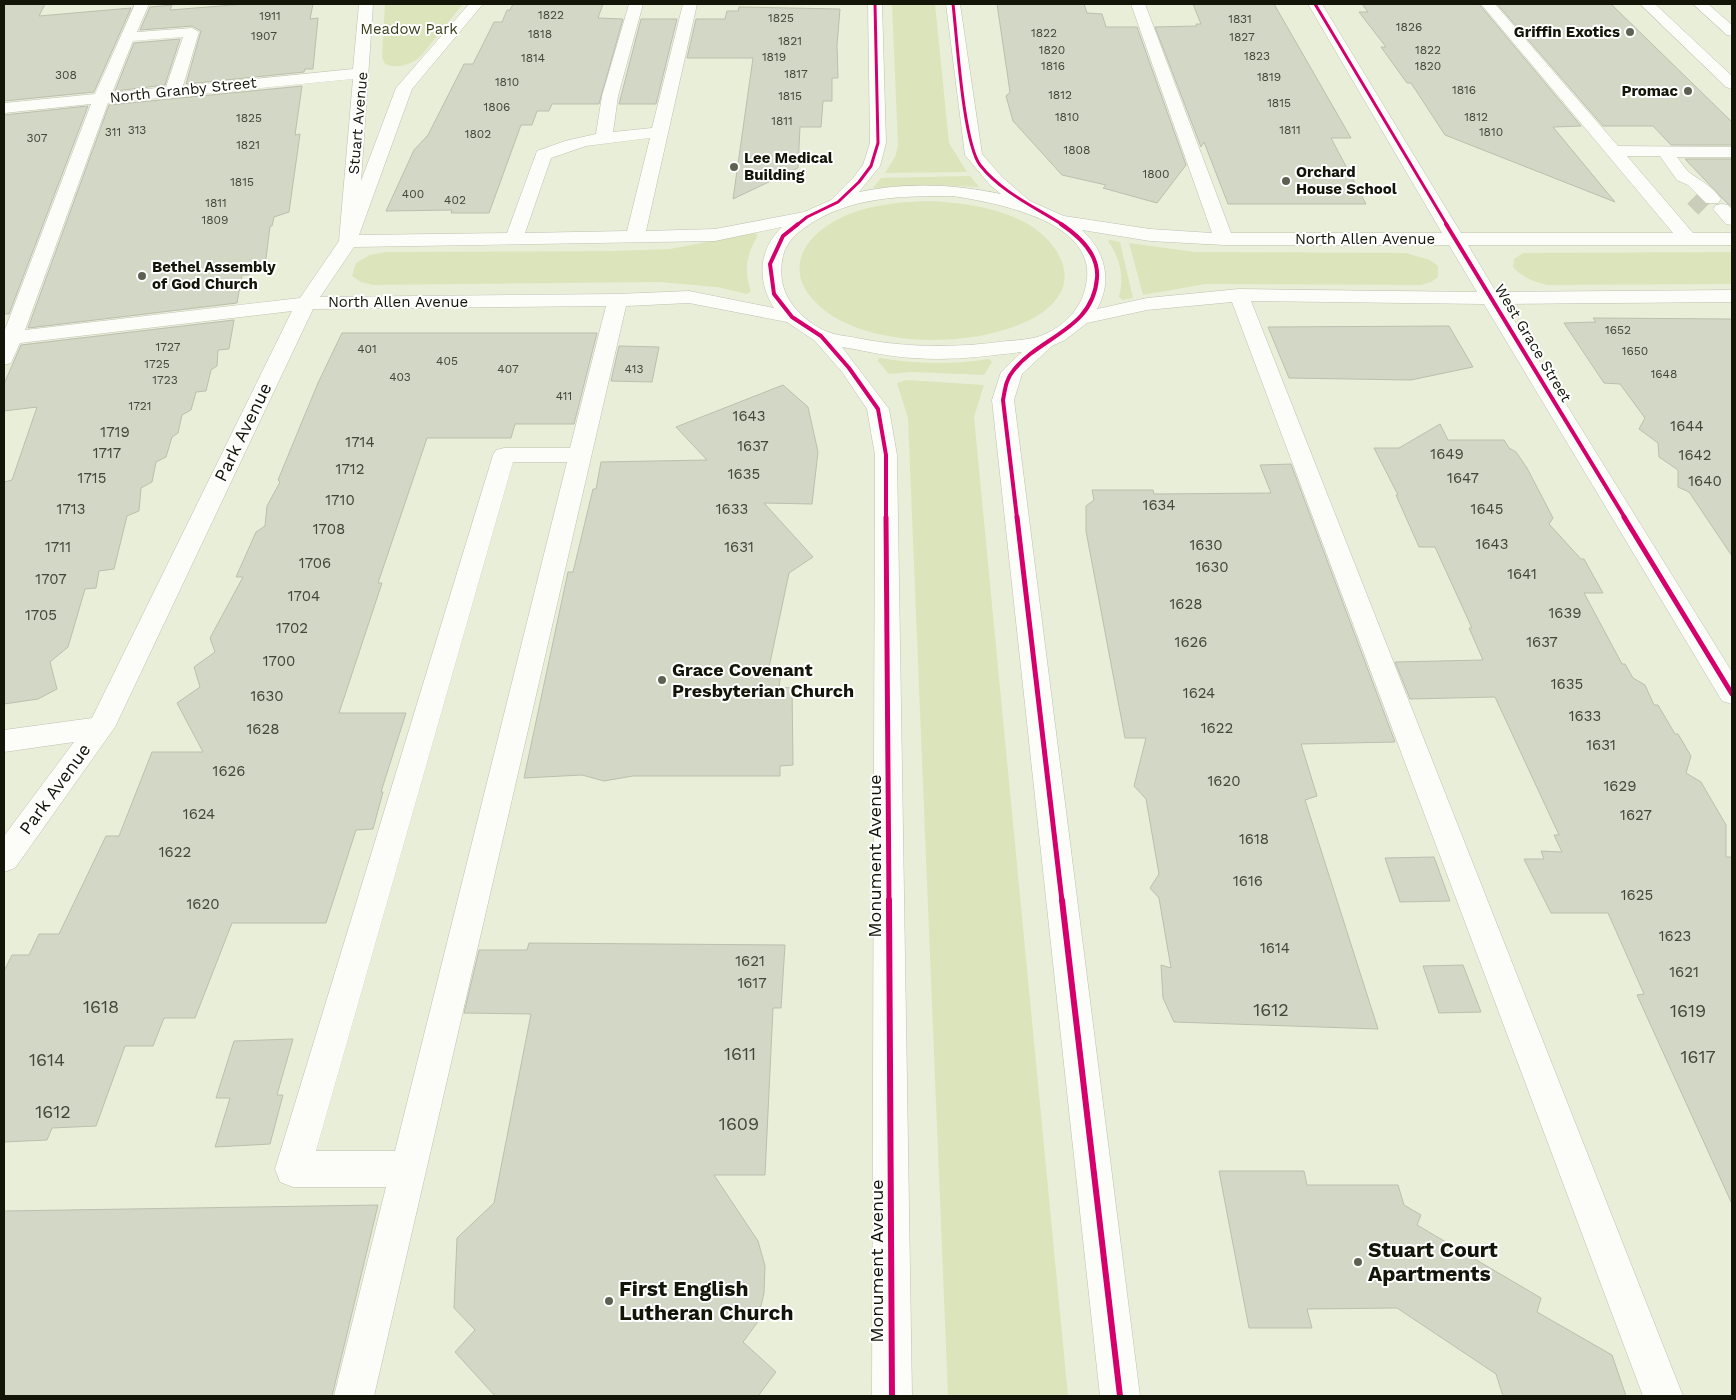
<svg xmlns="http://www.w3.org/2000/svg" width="1736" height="1400" font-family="'Work Sans',sans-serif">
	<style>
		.green { fill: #dce4bb }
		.building { fill: #d3d7c6; stroke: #bbbfae }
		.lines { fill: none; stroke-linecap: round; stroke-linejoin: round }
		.minor-tunnel { stroke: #c9cdb9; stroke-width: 16; stroke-dasharray: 16 8; stroke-linecap: butt }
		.minor-casing { stroke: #bec1b0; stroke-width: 1 }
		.major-casing { stroke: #bec1b0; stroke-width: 1 }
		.minor { fill: #fcfcf9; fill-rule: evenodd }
		.major { fill: #fcfcf9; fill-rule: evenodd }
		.cycleway-far3-casing { stroke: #fff; stroke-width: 5 }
		.cycleway-far2-casing { stroke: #fff; stroke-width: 6 }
		.cycleway-far1-casing { stroke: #fff; stroke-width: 8 }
		.cycleway-casing { stroke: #fff; stroke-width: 9 }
		.cycleway-far3 { stroke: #d6006c; stroke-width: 3 }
		.cycleway-far2 { stroke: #d6006c; stroke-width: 4 }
		.cycleway-far1 { stroke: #d6006c; stroke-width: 5 }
		.cycleway { stroke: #d6006c; stroke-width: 6 }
		.poi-dot { fill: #5e6151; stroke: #fff; stroke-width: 2 }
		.labels { text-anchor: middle; stroke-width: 4; stroke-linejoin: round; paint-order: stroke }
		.far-number-label { font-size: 12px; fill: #444638 }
		.far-park-label { font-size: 15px; fill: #3b401b; stroke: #fff }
		.far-poi-label { font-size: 15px; font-weight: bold; fill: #131508; stroke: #fff; text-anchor: start }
		.far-street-label { font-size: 15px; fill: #131508; stroke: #fff }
		.number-label { font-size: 15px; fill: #444638 }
		.street-label { font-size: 18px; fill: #131508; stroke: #fff }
		.poi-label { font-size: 18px; font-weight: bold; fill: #131508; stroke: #fff; text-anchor: start }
		.near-number-label { font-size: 18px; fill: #444638 }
		.near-poi-label { font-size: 21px; font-weight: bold; fill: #131508; stroke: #fff; text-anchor: start }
	</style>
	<rect width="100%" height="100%" fill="#e9eed8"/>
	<path class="green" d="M385 4H463L421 56C411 65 398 69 385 64L382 57Z
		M892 4H935L949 143 967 172 885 173 895 157 898 146Z
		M970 176 979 187 934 185 873 188 881 178Z
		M928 201C971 203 1033 211 1057 252 1112 342 854 378 804 287 796 272 799 254 810 241 838 208 888 202 928 201Z
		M754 233 758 235C747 254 743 270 751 291L747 294 717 287 659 282 373 285 361 282 352 276 356 263 370 255 386 252 614 251 670 249Z
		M1111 240 1120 242 1133 298 1123 300 1119 297C1124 276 1121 260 1108 241Z
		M1129 243 1195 252 1406 253 1430 260 1438 266V277L1431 282 1421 285 1206 284 1143 295Z
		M1732 252V284L1548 285C1534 282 1523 278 1513 267L1514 259 1523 253Z
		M880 358C917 364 952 365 989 359L992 362 984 375 912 372 889 374 877 360Z
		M906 380 984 385 974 417 1068 1396H948L908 418 897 383Z"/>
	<path class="building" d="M4 4H45L39 16 131 8 94 92 4 101Z
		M245 4H313L310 19 318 18 313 69H305L304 72 186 84 201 31 192 26 140 30 150 7 172 5 170 10Z
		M513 4H603L598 18 623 19 599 104H552L549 111H537L532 125H521L489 213H451L452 210 386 211 414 150 428 135 464 64H473L494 22H502L507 10H510Z
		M997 4H1084L1087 13 1102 14 1106 27H1137L1186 165 1157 203 1103 188 1106 185 1062 175 1013 121 1006 96 1010 92Z
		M1193 4H1274L1351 138H1331L1366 204H1228L1204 142 1201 147 1155 27 1197 26 1196 24H1201Z
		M1362 4H1479L1581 126 1553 127 1615 202 1445 135 1411 83H1407L1381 47H1386L1359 12H1368Z
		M1497 4H1611L1732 122V145H1671L1653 126H1603Z
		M739 7 840 9 837 45 838 78H832V101H823L821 127H800L798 168 733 199 753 58H687L696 19H725L727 11H738Z
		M641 19H677L656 104H619Z
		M180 39 165 85 115 91 134 43Z
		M302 86 295 135 300 134 289 212 274 217 272 226H270L265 267 249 269V275H242L237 303 28 328 109 105Z
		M88 106 9 314H4V115Z
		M1685 159H1732V207L1727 203Z
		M1593 318 1732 319V556L1689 492 1678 487V470L1659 457 1658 443 1639 429 1645 418 1620 384 1604 383 1564 323 1596 322Z
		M234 320 229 349 218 350 217 366 211 370 206 391 196 392 191 410 182 415 178 433 172 437 166 457 156 462 152 482 141 488 139 511 127 516 114 569 99 571 96 588 85 589 68 647 50 662 57 689 38 699 4 704V482L12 480 37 407 4 411V384L21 345Z
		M1449 326 1473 367 1411 380 1289 378 1268 327Z
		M342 333H597L574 424H515L511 438H427L378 583H382L339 713H406L381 792H383L373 829 356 830 326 923H232L195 1018H164L153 1046H125L96 1126 52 1128 47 1140 4 1142V971L12 955H29L39 934H59L106 836H119L152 752H203L177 703 200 687 194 667 215 652 210 638 243 577H236L256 532 265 526 267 506 280 482 278 480 318 383Z
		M619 346 659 347 652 382 611 381Z
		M783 385 808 407 818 452 812 504 764 503 813 557 789 573 768 672H781L779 687 792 688 793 765 780 766V776H633L604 781 582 775 524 778 568 572H573L593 489H596L601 462 707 460 676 427Z
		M1440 424 1448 440H1504L1509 448 1516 452 1527 468 1553 518 1549 524 1581 559H1584L1603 593H1584L1622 664H1625L1633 678 1645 685 1654 705H1658L1675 734H1678L1691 756 1686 773 1701 782 1726 825V857H1732V1204L1637 995 1644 994 1608 913H1551L1524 859H1544L1541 851 1562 852 1554 835H1559L1495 697 1410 699 1395 662 1483 660 1469 628H1472L1435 547H1419L1396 495H1398L1374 448H1399Z
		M1291 464 1395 742 1301 744 1317 796 1305 800 1378 1029 1174 1022 1163 998 1161 965 1171 968 1159 898 1150 888 1159 874 1146 799 1134 786 1146 738H1125L1086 531V506L1094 500 1092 490H1153L1154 494 1271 493 1260 465Z
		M1434 857 1450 901 1400 902 1385 858Z
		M529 943 785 945 781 1008H773L765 1175H714L758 1241 765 1266 764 1293 757 1323 743 1342 776 1372 758 1396H495L455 1352 475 1330 454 1308 457 1238 494 1203 531 1014 464 1013 479 950H527Z
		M1463 965 1481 1012 1439 1013 1423 966Z
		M293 1039 277 1095H283L270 1144 215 1147 230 1098H216L234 1041Z
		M1219 1171H1304L1307 1185H1398L1404 1205 1421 1215 1417 1225 1541 1298 1537 1312 1612 1355 1626 1396H1503L1496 1374 1397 1308 1307 1309 1312 1328H1249Z
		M378 1205 332 1396H4V1211Z"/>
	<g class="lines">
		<path class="minor-tunnel" d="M1693 198 1704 209"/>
		<g class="minor-casing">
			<path id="minor" d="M135 4H149L137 32 192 28 199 32 183 86 353 69 359 4H373L361 181 396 88 469 4H483L412 89 359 235 507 233 537 151 565 141 596 134 602 96 629 4H643L618 96 613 132 652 128 683 4H697L646 231 715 229 804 212 831 200 853 178 863 165 870 143 868 4H882L886 143 880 166 859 192C906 182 954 184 1001 194L990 185 965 155 946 4H960L982 154 1002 177 1030 201 1064 216 1150 229 1212 233 1131 4H1145L1231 233H1442L1308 4H1322L1461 233H1673L1481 4H1495L1618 146 1732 147V157H1677C1681 162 1685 169 1690 173 1701 181 1713 187 1721 199L1718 203H1706L1688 185 1677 180 1660 156H1627L1693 233H1732V245H1468L1496 292 1732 290V302L1504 304 1732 672V704L1722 701 1484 304 1251 301 1683 1396H1643L1232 302 1147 310 1087 323 1065 340 1052 346 1022 374 1014 400 1140 1396H1100L992 400 1001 372 1022 352C986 356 951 361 914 358 890 357 866 351 842 347L889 409 897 455 912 1396H872L875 455 867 409 842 372 815 341 787 322 689 303 626 306 374 1396H334L386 1187H293L280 1182 275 1169 493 455 496 450 504 448H570L606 306 313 309 115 727 15 868 4 872V836L74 742 4 752V730L92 718 292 311 20 343 11 363 4 365V332L91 104 4 113V103L95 94ZM183 37 166 87 112 93 133 41ZM353 79 339 241 300 298 25 330 108 103ZM650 138 627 231 525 233 551 158 586 146ZM953 196C996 203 1100 221 1086 285 1082 306 1069 321 1051 331 1038 339 1022 340 1007 341 956 348 907 348 857 338 848 336 839 336 831 333 815 328 799 315 790 301 782 289 780 275 782 261 784 245 794 235 807 226 851 196 902 196 953 196ZM782 227C758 250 757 281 774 308L689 291 617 294 320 297 354 247 715 241ZM1082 230 1150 241 1224 245H1449L1477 292 1239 289 1147 298 1097 309C1113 281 1105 251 1082 230ZM513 462H567L395 1151H316Z
				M1722 204 1728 205 1732 209V225L1726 224 1713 209 1716 205Z"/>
		</g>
		<g class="major-casing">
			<path id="major" d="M1640 4H1655L1732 76V89L1726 87Z
				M1693 4H1708L1732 25V36L1727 35Z"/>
		</g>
		<use href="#minor" class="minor"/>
		<use href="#major" class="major"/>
		<g class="cycleway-far3-casing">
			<path id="cycleway-far3" d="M953 4C957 37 963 142 980 165 1001 192 1035 207 1063 225
				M1315 4 1447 225
				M797 225 807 217 838 202 859 182 871 166 878 143 875 4"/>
		</g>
		<g class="cycleway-far2-casing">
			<path id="cycleway-far2" d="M798 224 783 236 770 264 774 294 792 317 821 336 849 368 878 409 886 455V518
				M1446 224 1625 518
				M1017 518 1003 400C1005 390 1006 379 1013 371 1040 336 1093 330 1097 278 1099 255 1079 236 1061 224"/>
		</g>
		<g class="cycleway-far1-casing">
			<path id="cycleway-far1" d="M886 517 889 901
				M1017 517 1062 901
				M1624 517 1732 694"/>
		</g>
		<g class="cycleway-casing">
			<path id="cycleway" d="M889 900 892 1396
				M1062 900 1120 1396"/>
		</g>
		<use href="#cycleway-far3" class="cycleway-far3"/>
		<use href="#cycleway-far2" class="cycleway-far2"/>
		<use href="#cycleway-far1" class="cycleway-far1"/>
		<use href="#cycleway" class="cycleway"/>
	</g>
	<g class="poi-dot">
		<circle cx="1630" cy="32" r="5"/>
		<circle cx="1688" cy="91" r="5"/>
		<circle cx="734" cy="167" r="5"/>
		<circle cx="1286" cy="181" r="5"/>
		<circle cx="142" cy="276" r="5"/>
		<circle cx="662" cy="680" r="5"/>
		<circle cx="1358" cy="1262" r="5"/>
		<circle cx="609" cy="1301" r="5"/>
	</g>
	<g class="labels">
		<g class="far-number-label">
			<text x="551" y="19">1822</text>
			<text x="270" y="20">1911</text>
			<text x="781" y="22">1825</text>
			<text x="1240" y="23">1831</text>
			<text x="1409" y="31">1826</text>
			<text x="1044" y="37">1822</text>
			<text x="540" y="38">1818</text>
			<text x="264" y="40">1907</text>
			<text x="1242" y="41">1827</text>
			<text x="790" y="45">1821</text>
			<text x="1052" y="54">1820</text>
			<text x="1428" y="54">1822</text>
			<text x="1257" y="60">1823</text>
			<text x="774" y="61">1819</text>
			<text x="533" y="62">1814</text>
			<text x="1053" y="70">1816</text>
			<text x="1428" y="70">1820</text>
			<text x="796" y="78">1817</text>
			<text x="66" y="79">308</text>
			<text x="1269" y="81">1819</text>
			<text x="507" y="86">1810</text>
			<text x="1464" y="94">1816</text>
			<text x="1060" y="99">1812</text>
			<text x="790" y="100">1815</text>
			<text x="1279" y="107">1815</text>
			<text x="497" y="111">1806</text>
			<text x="1067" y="121">1810</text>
			<text x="1476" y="121">1812</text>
			<text x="249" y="122">1825</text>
			<text x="782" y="125">1811</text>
			<text x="137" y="134">313</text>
			<text x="1290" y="134">1811</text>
			<text x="113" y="136">311</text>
			<text x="1491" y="136">1810</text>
			<text x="478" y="138">1802</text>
			<text x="37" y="142">307</text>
			<text x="248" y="149">1821</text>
			<text x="1077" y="154">1808</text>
			<text x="1156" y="178">1800</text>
			<text x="242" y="186">1815</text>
			<text x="413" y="198">400</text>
			<text x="455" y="204">402</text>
			<text x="216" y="207">1811</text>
			<text x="215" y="224">1809</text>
			<text x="1618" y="334">1652</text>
			<text x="168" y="351">1727</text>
			<text x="367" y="353">401</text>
			<text x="1635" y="355">1650</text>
			<text x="447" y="365">405</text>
			<text x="157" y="368">1725</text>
			<text x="508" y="373">407</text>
			<text x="634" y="373">413</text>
			<text x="1664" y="378">1648</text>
			<text x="400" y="381">403</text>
			<text x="165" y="384">1723</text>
			<text x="564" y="400">411</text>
			<text x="140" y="410">1721</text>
		</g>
		<g class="far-park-label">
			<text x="409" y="34">Meadow Park</text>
		</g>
		<g class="far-poi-label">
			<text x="1620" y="37" text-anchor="end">Griffin Exotics</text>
			<text x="1678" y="96" text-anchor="end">Promac</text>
			<text x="744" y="163">Lee Medical<tspan x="744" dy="17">Building</tspan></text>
			<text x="1296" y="177">Orchard<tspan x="1296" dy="17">House School</tspan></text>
			<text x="152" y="272">Bethel Assembly<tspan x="152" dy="17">of God Church</tspan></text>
		</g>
		<g class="far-street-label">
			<text transform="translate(183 90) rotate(-6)" y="5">North Granby Street</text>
			<text transform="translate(358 123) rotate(-85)" y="5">Stuart Avenue</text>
			<text x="1365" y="244">North Allen Avenue</text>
			<text x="398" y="307">North Allen Avenue</text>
			<text transform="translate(1533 343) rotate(59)" y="5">West Grace Street</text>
		</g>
		<g class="number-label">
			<text x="749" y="421">1643</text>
			<text x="1687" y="431">1644</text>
			<text x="115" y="437">1719</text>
			<text x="360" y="447">1714</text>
			<text x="753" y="451">1637</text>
			<text x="107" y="458">1717</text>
			<text x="1447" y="459">1649</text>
			<text x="1695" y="460">1642</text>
			<text x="350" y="474">1712</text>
			<text x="744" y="479">1635</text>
			<text x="92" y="483">1715</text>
			<text x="1463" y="483">1647</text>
			<text x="1705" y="486">1640</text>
			<text x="340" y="505">1710</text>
			<text x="1159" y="510">1634</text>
			<text x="71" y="514">1713</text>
			<text x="732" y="514">1633</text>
			<text x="1487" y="514">1645</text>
			<text x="329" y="534">1708</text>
			<text x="1492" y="549">1643</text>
			<text x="1206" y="550">1630</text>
			<text x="58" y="552">1711</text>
			<text x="739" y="552">1631</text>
			<text x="315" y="568">1706</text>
			<text x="1212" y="572">1630</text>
			<text x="1522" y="579">1641</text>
			<text x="51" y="584">1707</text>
			<text x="304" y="601">1704</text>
			<text x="1186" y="609">1628</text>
			<text x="1565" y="618">1639</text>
			<text x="41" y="620">1705</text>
			<text x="292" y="633">1702</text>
			<text x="1191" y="647">1626</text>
			<text x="1542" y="647">1637</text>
			<text x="279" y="666">1700</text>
			<text x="1567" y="689">1635</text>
			<text x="1199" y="698">1624</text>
			<text x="267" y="701">1630</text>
			<text x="1585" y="721">1633</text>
			<text x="1217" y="733">1622</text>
			<text x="263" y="734">1628</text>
			<text x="1601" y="750">1631</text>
			<text x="229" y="776">1626</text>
			<text x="1224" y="786">1620</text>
			<text x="1620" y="791">1629</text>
			<text x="199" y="819">1624</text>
			<text x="1636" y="820">1627</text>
			<text x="1254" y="844">1618</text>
			<text x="175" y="857">1622</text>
			<text x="1248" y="886">1616</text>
			<text x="1637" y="900">1625</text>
			<text x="203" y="909">1620</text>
			<text x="1675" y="941">1623</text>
			<text x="1275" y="953">1614</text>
			<text x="750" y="966">1621</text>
			<text x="1684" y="977">1621</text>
			<text x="752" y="988">1617</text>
		</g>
		<g class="street-label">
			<text transform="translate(243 432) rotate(-64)" y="6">Park Avenue</text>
			<text transform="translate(55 789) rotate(-54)" y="6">Park Avenue</text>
			<text transform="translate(875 856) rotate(-90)" y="6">Monument Avenue</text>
			<text transform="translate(877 1261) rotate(-90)" y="6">Monument Avenue</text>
		</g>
		<g class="poi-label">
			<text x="672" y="676">Grace Covenant<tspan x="672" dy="21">Presbyterian Church</tspan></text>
		</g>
		<g class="near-number-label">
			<text x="101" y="1013">1618</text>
			<text x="1271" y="1016">1612</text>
			<text x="1688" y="1017">1619</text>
			<text x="740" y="1060">1611</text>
			<text x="1698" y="1063">1617</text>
			<text x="47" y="1066">1614</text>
			<text x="53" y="1118">1612</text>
			<text x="739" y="1130">1609</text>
		</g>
		<g class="near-poi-label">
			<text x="1368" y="1257">Stuart Court<tspan x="1368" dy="24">Apartments</tspan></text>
			<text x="619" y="1296">First English<tspan x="619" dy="24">Lutheran Church</tspan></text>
		</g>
	</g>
	<rect width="1736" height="1400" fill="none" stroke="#131508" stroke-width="10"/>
</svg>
